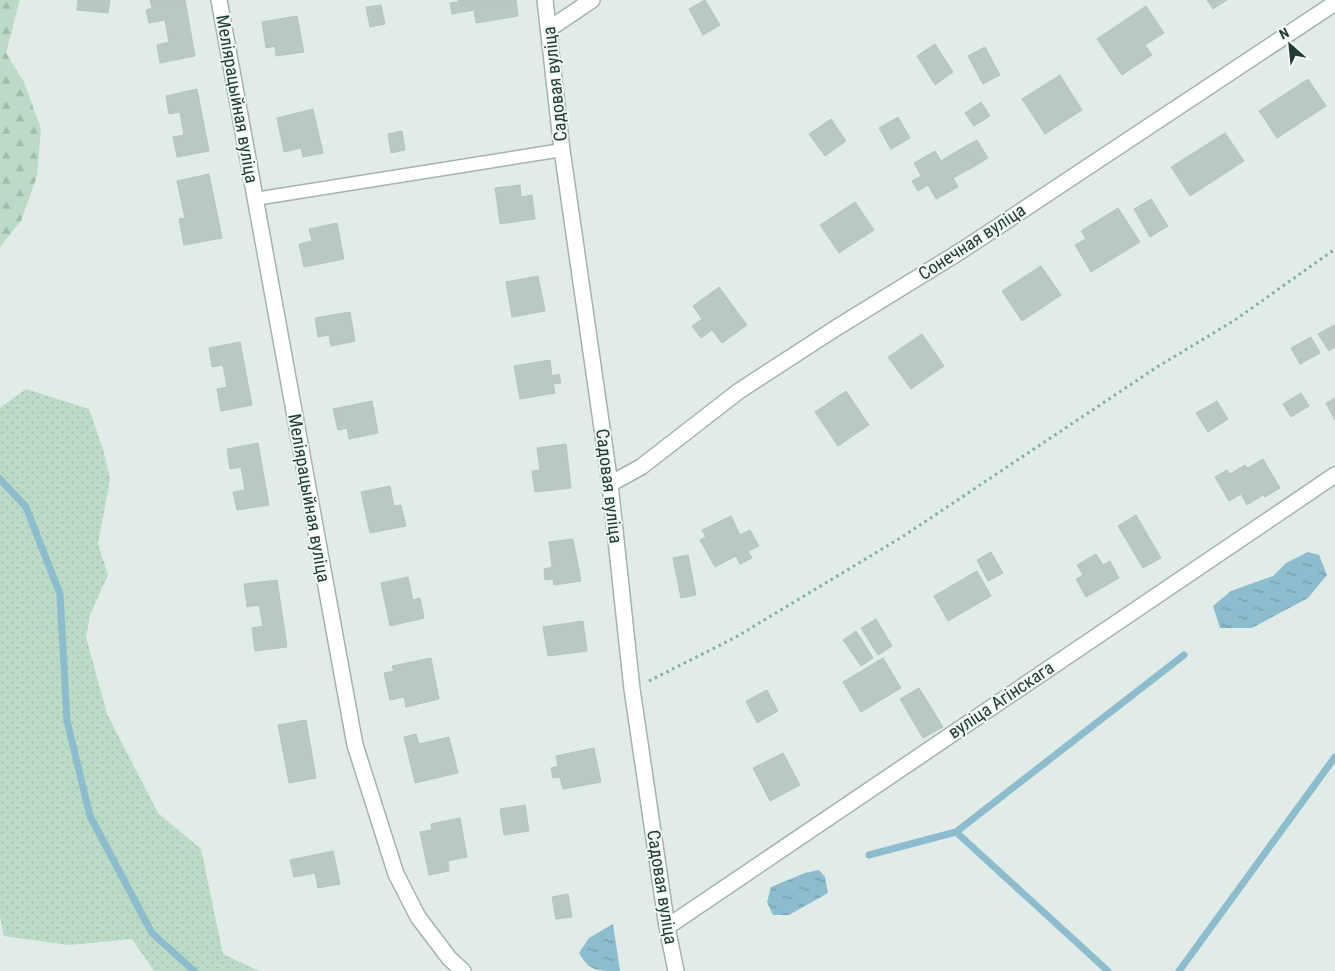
<svg xmlns="http://www.w3.org/2000/svg" width="1335" height="971" font-family="'Roboto Condensed',sans-serif">
	<style>
		.grass { fill: url(#grass-dots) }
		.forest { fill: url(#forest-firs) }
		.water { fill: url(#water-ripples) }
		.lines { fill: none; stroke-linecap: round; stroke-linejoin: round }
		.stream { stroke: #8cbccd; stroke-width: 7 }
		.building { fill: #bac8c4; stroke: #b4c4bf }
		.lane-casing { stroke: #a4b3af; stroke-width: 15 }
		.street-casing { stroke: #a4b3af; stroke-width: 18 }
		.path { stroke: #83ada4; stroke-width: 3; stroke-dasharray: 2.5 4; stroke-linecap: butt }
		.lane { stroke: #fff; stroke-width: 12 }
		.street { stroke: #fff; stroke-width: 15 }
		.labels { text-anchor: middle; stroke-width: 4; stroke-linejoin: round; paint-order: stroke }
		.street-label { font-size: 18px; fill: #223b37; stroke: #f1f8f5 }
	</style>
	<defs>
		<pattern id="grass-dots" width="8" height="8" patternUnits="userSpaceOnUse" patternTransform="scale(1.25)"><rect width="8" height="8" fill="#bbdbc7"/><path d="M2 2h.1M6 6h.1" fill="none" stroke="#a0bdac" stroke-width="1.8" stroke-linecap="round"/></pattern>
		<pattern id="forest-firs" width="22" height="20" patternUnits="userSpaceOnUse" patternTransform="scale(1.25)"><rect width="22" height="20" fill="#bbdbc7"/><path d="M5 1l3.5 6h-7zM16 11l3.5 6h-7z" fill="#a0bdac"/></pattern>
		<pattern id="water-ripples" width="26" height="14" patternUnits="userSpaceOnUse" patternTransform="scale(1.25)"><rect width="26" height="14" fill="#8cbccd"/><path d="M2 4q2-2 4 0t4 0M15 11q2-2 4 0t4 0" fill="none" stroke="#729aa7"/></pattern>
	</defs>
	<rect width="100%" height="100%" fill="#e1ebe7"/>
	<path class="grass" d="M26 389 89 409 103 449 110 479 98 544 108 575 90 615 86 637 107 714 158 813 201 849 223 954 259 971H154L132 939 69 945 4 936 0 918V408Z"/>
	<path class="forest" d="M0 0H20L6 53 24 82 41 129 37 176 21 221 0 247Z"/>
	<path class="water" d="M1308 552 1319 555 1327 575 1308 598 1252 628H1220L1213 606 1231 591 1273 576 1286 563Z
		M819 870 825 877 828 893 789 915H773L767 902 771 887 805 873Z
		M613 924 620 971C595 971 590 971 579 953L589 938Z"/>
	<g class="lines">
		<path class="stream" d="M0 479 26 507 60 594 67 721 90 816 152 933 194 971
			M956 832 1108 971
			M869 855 956 832 1184 655
			M1179 971 1335 757"/>
	</g>
	<path class="building" d="M78 0H110L108 13 77 10Z
		M150 0H185L195 56 160 63 157 45 169 42 165 20 149 23 146 10 152 8Z
		M458 0H516L518 16 476 23 474 10 452 14 450 3 459 2Z
		M705 0 720 25 703 35 689 9Z
		M1207 0H1227L1213 9Z
		M381 5 385 24 370 27 366 7Z
		M1146 6 1164 33 1145 45 1152 55 1122 75 1097 39Z
		M297 16 304 52 276 56 275 46 266 48 262 22Z
		M935 44 953 72 935 85 917 56Z
		M985 47 1000 75 983 84 968 56Z
		M1060 75 1082 110 1045 134 1022 99Z
		M1308 79 1326 106 1277 138 1259 111Z
		M197 89 209 151 177 157 173 137 184 135 180 112 169 114 166 96Z
		M981 102 990 116 974 126 965 113Z
		M313 109 323 153 303 157 301 148 284 152 277 118Z
		M898 117 910 138 891 149 879 128Z
		M831 119 846 141 825 156 809 134Z
		M402 131 405 150 391 153 388 134Z
		M1225 133 1244 161 1190 196 1171 167Z
		M977 140 988 158 975 166 964 147Z
		M964 147 975 166 953 178 958 187 936 199 928 185 918 191 912 181 921 176 914 163 935 151 941 161Z
		M209 174 222 238 184 245 179 219 185 218 177 181Z
		M520 185 521 197 532 195 535 219 500 224 495 188Z
		M1151 199 1168 226 1150 237 1134 209Z
		M855 202 874 230 839 253 820 225Z
		M1118 208 1140 242 1091 272 1075 245 1086 239 1081 231Z
		M337 223 344 259 304 267 299 244 312 241 309 229Z
		M1041 266 1061 295 1022 321 1002 291Z
		M538 276 545 311 512 317 506 282Z
		M719 287 747 325 722 343 712 330 701 338 692 326 702 319 693 306Z
		M350 312 355 341 331 346 329 335 318 337 315 318Z
		M1334 325 1335 327V347L1329 351 1318 334Z
		M922 334 944 366 911 389 888 357Z
		M1311 337 1320 353 1300 364 1291 348Z
		M240 342 252 405 221 411 217 389 227 387 223 365 212 367 209 348Z
		M550 360 552 376 559 374 561 383 553 384 555 393 520 399 514 366Z
		M846 391 869 425 838 446 815 412Z
		M1301 393 1309 406 1291 417 1283 404Z
		M1335 398V420L1326 403Z
		M372 401 378 433 349 439 347 428 338 430 333 409Z
		M1217 401 1228 419 1208 432 1196 413Z
		M258 443 269 505 237 510 233 492 245 490 241 467 230 469 227 449Z
		M566 444 571 488 535 492 532 471 540 470 537 448Z
		M1263 459 1280 488 1265 497 1263 495 1247 505 1241 494 1229 501 1215 477 1227 470 1230 474 1245 465 1248 468Z
		M390 486 394 506 401 505 406 526 370 533 361 492Z
		M1136 515 1161 558 1143 568 1118 526Z
		M731 516 740 535 750 530 759 546 748 551 752 558 740 564 736 556 715 567 700 540 706 537 702 530Z
		M573 539 581 581 554 585 553 579 545 580 544 569 552 567 549 542Z
		M991 552 1003 573 988 581 977 560Z
		M1096 554 1103 565 1110 561 1119 578 1086 597 1076 579 1083 575 1077 565Z
		M688 555 696 595 681 598 673 558Z
		M977 571 991 596 948 621 934 596Z
		M408 577 413 600 420 598 424 618 390 626 381 583Z
		M277 580 287 647 255 651 252 628 263 626 259 605 247 607 244 584Z
		M876 619 892 646 878 655 861 628Z
		M583 621 587 651 548 656 543 627Z
		M856 631 873 658 861 666 843 640Z
		M431 658 439 699 406 707 404 697 390 700 384 673 394 671 392 666Z
		M883 658 901 688 861 712 843 682Z
		M919 688 943 727 923 738 900 699Z
		M767 690 778 711 757 723 746 701Z
		M306 720 316 778 289 783 278 725Z
		M416 734 419 744 449 737 458 773 415 783 404 737Z
		M594 748 601 782 563 789 560 777 553 778 551 768 558 766 556 756Z
		M783 753 800 785 770 801 753 768Z
		M525 805 529 831 504 835 500 809Z
		M460 818 467 857 448 861 449 871 429 875 420 832 432 830 431 824Z
		M333 851 340 884 318 888 315 873 294 877 290 860Z
		M568 894 572 917 556 919 552 897Z"/>
	<g class="lines">
		<g class="lane-casing">
			<path id="lane" d="M255 199 562 150"/>
		</g>
		<g class="street-casing">
			<path id="street" d="M219 0 355 745 396 874 418 917 449 958 463 971
				M545 0 562 150 610 484 632 689 667 927 676 971
				M549 29 592 0
				M610 484 641 467 739 391 836 328 964 249 1335 3
				M667 927 1335 475"/>
		</g>
		<path class="path" d="M649 681 736 637 902 537 1157 367 1235 320 1335 249"/>
		<use href="#lane" class="lane"/>
		<use href="#street" class="street"/>
	</g>
	<g class="labels">
		<g class="street-label">
			<text transform="translate(555 84) rotate(-96)" y="6">Садовая вуліца</text>
			<text transform="translate(237 99) rotate(80)" y="6">Меліярацыйная вуліца</text>
			<text transform="translate(972 242) rotate(-33)" y="6">Сонечная вуліца</text>
			<text transform="translate(609 486) rotate(83)" y="6">Садовая вуліца</text>
			<text transform="translate(309 498) rotate(80)" y="6">Меліярацыйная вуліца</text>
			<text transform="translate(1001 700) rotate(-34)" y="6">вуліца Агінскага</text>
			<text transform="translate(662 887) rotate(81)" y="6">Садовая вуліца</text>
		</g>
	</g>
	<g transform="translate(1290 45) rotate(333)" stroke="#f1f8f5" stroke-width="4" paint-order="stroke">
	<path d="M0-4L9 19L0 12L-9 19Z" fill="#223b37"/>
	<text y="-8" font-size="14" font-weight="bold" text-anchor="middle" fill="#223b37">N</text>
	</g>
</svg>
